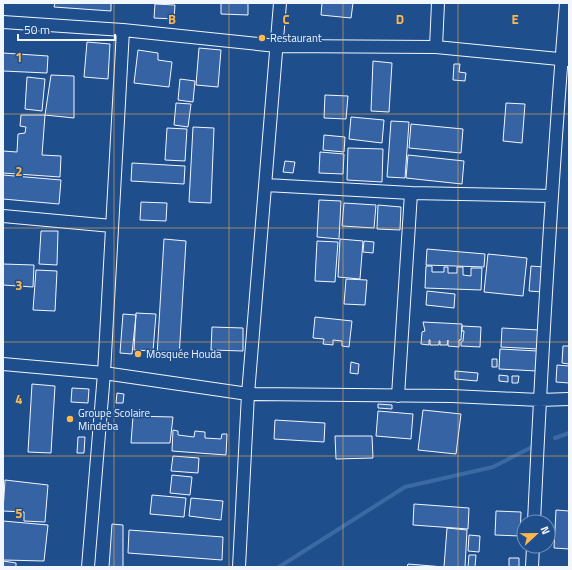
<svg xmlns="http://www.w3.org/2000/svg" width="572" height="570" font-family="'Titillium Web',sans-serif">
	<style>
		.lines { fill: none; stroke-linecap: round; stroke-linejoin: round }
		.stream { stroke: #3b69a3; stroke-width: 4 }
		.building { fill: #3563a3; stroke: #f2f6ff }
		.minor-casing { stroke: #f2f6ff; stroke-width: 14 }
		.minor { stroke: #1f4e8c; stroke-width: 12 }
		.grid { fill: none; stroke: #ffb74d; stroke-width: 1; stroke-opacity: 0.55 }
		.poi-dot { fill: #ffb74d; stroke: #1f4e8c; stroke-width: 1.5 }
		.labels { text-anchor: middle; stroke-width: 3; stroke-linejoin: round; paint-order: stroke }
		.poi-label { font-size: 11px; fill: #f2f6ff; stroke: #1f4e8c; text-anchor: start }
		.grid-label { font-size: 13px; text-anchor: middle; font-weight: bold; fill: #ffb74d; stroke: #1f4e8c; stroke-width: 3; stroke-linejoin: round; paint-order: stroke }
	</style>
	<rect width="100%" height="100%" fill="#1f4e8c"/>
	<g class="lines">
		<path class="stream" d="M555 438 569 433
			M279 567 405 487 493 467 532 447"/>
	</g>
	<path class="building" d="M55 3H111V11L54 7Z
		M221 3H248V15L221 14Z
		M322 3H353L351 18 321 15Z
		M155 4 175 5 174 19 154 18Z
		M87 42 110 44 108 79 84 77Z
		M199 48 221 50 218 87 196 85Z
		M138 50 158 53V60L172 62 169 87 134 83Z
		M3 53 48 56 47 73 3 71Z
		M373 61 392 63 389 112 371 111Z
		M454 64H460L459 72 466 73 465 81 453 80Z
		M51 75 74 76V118L45 115Z
		M27 77 45 79 42 111 25 109Z
		M180 79 195 81 193 102 178 100Z
		M325 95 348 96 346 119 324 118Z
		M176 103 191 104 188 127 174 125Z
		M506 103 525 104 522 143 503 141Z
		M21 115H45L42 155 61 156 60 177 3 173V151L17 152 18 134 25 133 26 127 20 126Z
		M351 117 384 120 382 143 349 139Z
		M391 121 409 122 405 178 387 177Z
		M411 124 463 129 461 153 409 148Z
		M193 127 214 128 211 203 189 202Z
		M167 128 187 129 185 161 165 160Z
		M324 135 345 137 344 152 323 150Z
		M348 148 383 149 382 182 347 180Z
		M320 152 344 154 343 174 319 173Z
		M408 155 464 161 462 184 406 178Z
		M285 161 295 162 293 173 283 172Z
		M132 163 185 166 184 184 131 181Z
		M3 175 61 180 59 204 3 199Z
		M319 200 341 201 339 239 317 237Z
		M141 202 167 203 166 221 140 220Z
		M344 203 376 205 374 228 342 226Z
		M378 205 401 207 400 230 377 229Z
		M41 231H58L57 265 39 264Z
		M164 239 186 241 179 358 157 356Z
		M340 239 363 241 360 279 338 277Z
		M317 241 338 242 335 282 315 281Z
		M364 241 374 242 373 253 363 252Z
		M427 249 485 254 484 267 426 265Z
		M488 254 527 258 523 296 484 292Z
		M3 264 34 265 33 287 3 285Z
		M426 266H432V272H444V267H448V273H457V267H463V275L471 276V268H482L481 290 425 288Z
		M531 266 544 267 542 292 529 291Z
		M36 270 57 271 55 311 33 310Z
		M346 279 367 280 365 305 344 304Z
		M427 291 455 294 454 308 426 305Z
		M136 313 156 314 153 351 134 350Z
		M123 314 136 315 132 354 120 353Z
		M315 317 352 321 349 347 342 346V341L333 340V345L323 344 324 339 313 338Z
		M423 322 462 324 461 340H459V347L448 346V340L447 345H440V341H439V345H430V340H429V345L421 344 422 332 425 331Z
		M462 326 481 327 480 347 461 346V342L463 341 464 331H462Z
		M212 327 243 328V351L211 350Z
		M502 328 539 330 538 349 501 347Z
		M563 346H569V364L562 363Z
		M500 349 538 351 537 371 499 369Z
		M492 359H497V367H492Z
		M351 362 359 364 358 374 350 373Z
		M557 365 569 366V383L556 382Z
		M455 371 478 373 477 381 455 379Z
		M499 375 508 376V382L499 381Z
		M512 376H519L518 383H512Z
		M32 384 55 386 51 453 28 452Z
		M72 388 89 389 88 403 71 402Z
		M117 393 124 394 123 403H116Z
		M378 404 392 405V409L378 408Z
		M423 410 461 414 456 454 418 450Z
		M378 411 413 414 411 439 376 436Z
		M133 416 173 417 170 443H131Z
		M275 420 325 423 324 442 274 439Z
		M173 430 178 431V435L194 437 195 431 205 432V438L221 439 222 434H227L226 455 172 451Z
		M335 436H372L373 458 336 459Z
		M78 437H85L84 453H77Z
		M173 456 199 458 198 473 171 471Z
		M172 475 192 477 190 495 170 493Z
		M5 480 48 485 45 522 24 521V512L3 511Z
		M152 495 186 498 184 517 150 514Z
		M191 498 223 501 221 520 189 516Z
		M414 504 469 508 468 529 413 525Z
		M556 510 569 511V549L554 548Z
		M496 511 521 512 520 536 495 535Z
		M3 521 48 525 44 561 3 560Z
		M112 524 123 525V567H109Z
		M447 528 467 530 465 567H407L408 564 444 567Z
		M129 530 223 537 222 560 128 553Z
		M469 535 480 536 479 552 468 551Z
		M469 555H476L475 567H468Z
		M509 558H519V567H509Z
		M3 561 16 563V567H3Z"/>
	<g class="lines">
		<g class="minor-casing">
			<path id="minor" d="M3 22 123 30 277 46 436 47 569 60
				M436 47 438 3
				M266 185 411 193 552 196
				M3 216 112 226
				M3 364 104 373 248 394 452 396 539 400 569 399
				M398 396 411 193
				M534 522C542 349 552 176 566 3
				M88 567 104 373 123 30
				M239 567 248 394 280 3
				M532 567 533 546"/>
		</g>
		<use href="#minor" class="minor"/>
	</g>
	<path class="grid" d="M114 3V567M229 3V567M343 3V567M458 3V567M3 114H569M3 228H569M3 342H569M3 456H569"/>
	<g class="poi-dot">
		<circle cx="262" cy="38" r="4"/>
		<circle cx="138" cy="354" r="4"/>
		<circle cx="70" cy="419" r="4"/>
	</g>
	<g class="labels">
		<g class="poi-label">
			<text x="270" y="42">Restaurant</text>
			<text x="146" y="358">Mosquée Houda</text>
			<text x="78" y="417">Groupe Scolaire<tspan x="78" dy="13">Mindeba</tspan></text>
		</g>
	</g>
	<g class="grid-label">
		<text x="172" y="24">B</text>
		<text x="286" y="24">C</text>
		<text x="400" y="24">D</text>
		<text x="515" y="24">E</text>
		<text x="19" y="62">1</text>
		<text x="19" y="176">2</text>
		<text x="19" y="290">3</text>
		<text x="19" y="404">4</text>
		<text x="19" y="518">5</text>
	</g>
	<rect width="572" height="570" fill="none" stroke="#f2f6ff" stroke-width="8"/>
	<g transform="translate(536 534) rotate(68)"><circle r="19" fill="#1f4e8c" stroke="#7391ba"/>
	<path d="M0-3L7 15L0 10L-7 15Z" fill="#ffb74d"/>
	<text y="-6" font-size="11" font-weight="bold" text-anchor="middle" fill="#f2f6ff">N</text>
	</g>
	<path d="M18 34v6h97v-6" fill="none" stroke="#f2f6ff" stroke-width="2"/>
	<text x="24" y="34" font-size="12" fill="#f2f6ff" stroke="#1f4e8c" stroke-width="3" paint-order="stroke">50 m</text>
</svg>
